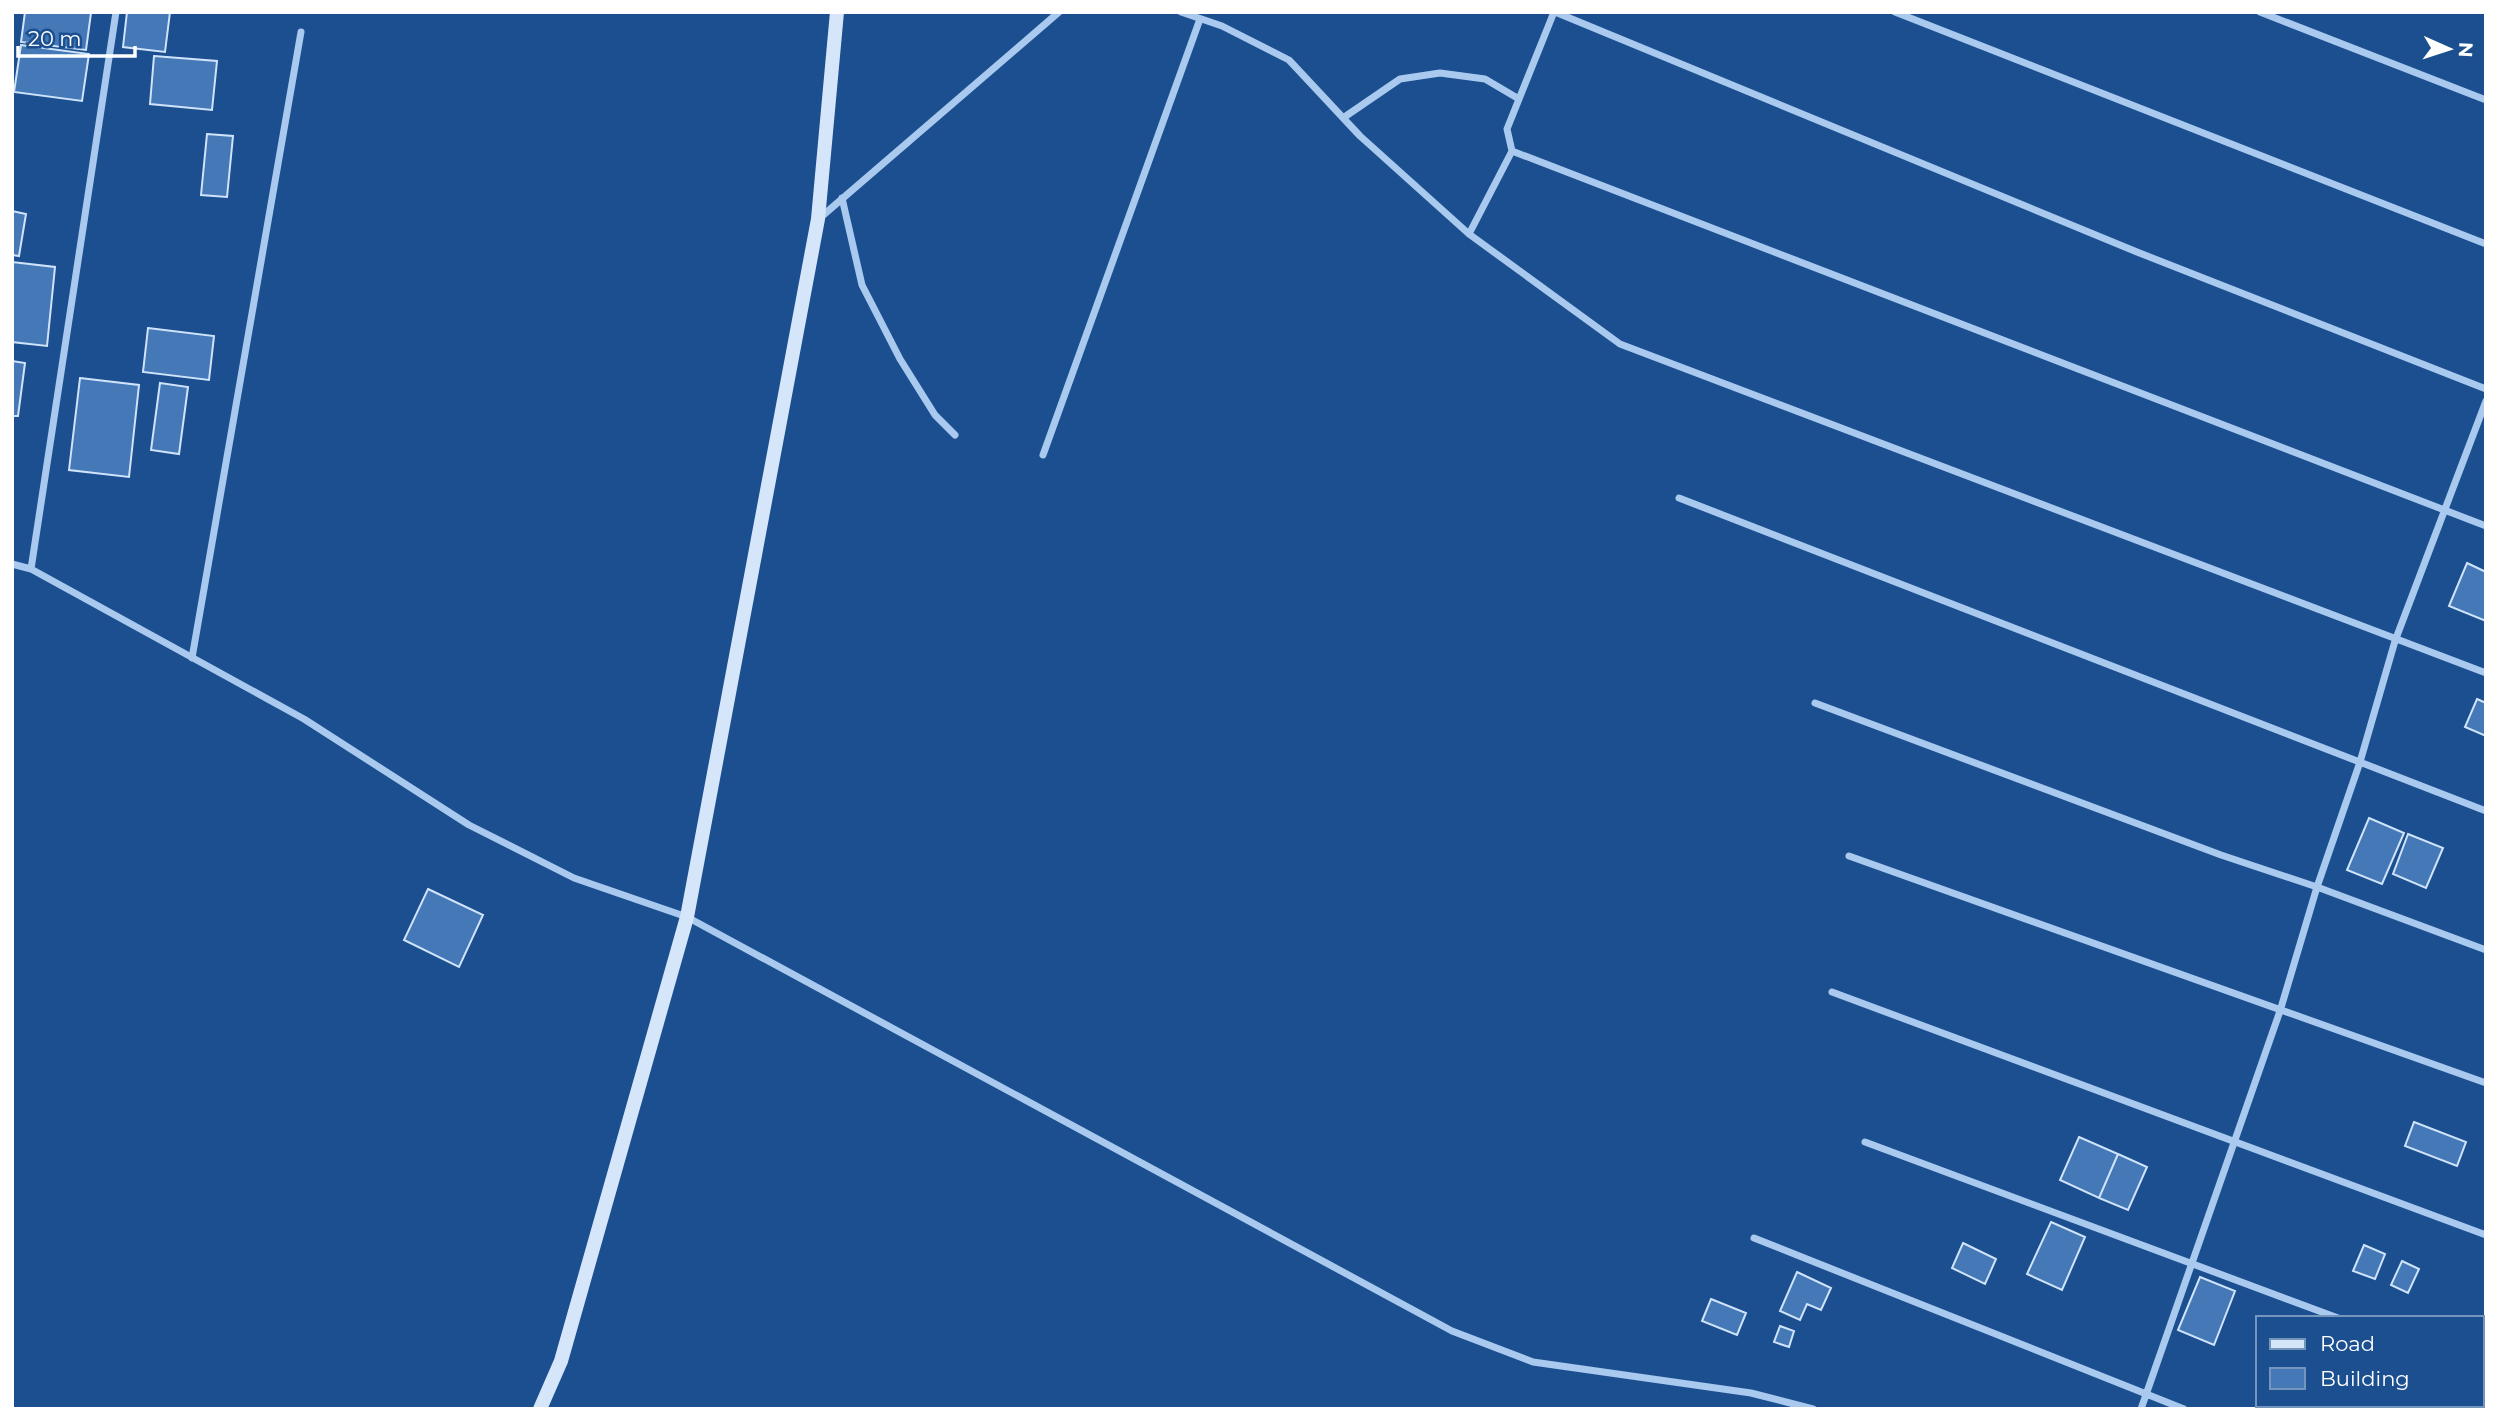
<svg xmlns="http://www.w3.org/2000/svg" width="2498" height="1421" font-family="Montserrat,sans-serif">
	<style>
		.building { fill: #4478b7; stroke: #cfe3fa; stroke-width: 2 }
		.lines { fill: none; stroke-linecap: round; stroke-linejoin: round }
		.minor { stroke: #a9c9ee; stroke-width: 7 }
		.secondary { stroke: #d6e6fa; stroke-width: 14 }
	</style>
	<rect width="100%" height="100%" fill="#1b4f8f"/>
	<path class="building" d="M25 12 91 13 86 50 21 42Z
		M127 12H170L165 52 123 47Z
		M21 45 89 54 82 101 14 92Z
		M154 56 217 61 212 110 150 104Z
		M207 134 233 136 227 197 201 195Z
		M12 211 26 214 19 256 12 255Z
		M12 262 55 267 47 346 12 342Z
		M148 328 214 336 209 380 143 372Z
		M12 361 25 363 18 416H12Z
		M80 378 139 385 129 477 69 470Z
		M160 383 188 387 179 454 151 450Z
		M2467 563 2486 572V621L2449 606Z
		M2477 699 2486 703V736L2465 727Z
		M2369 818 2404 833 2382 884 2347 870Z
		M2408 834 2443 848 2426 888 2393 874Z
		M428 889 483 915 459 967 404 940Z
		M2414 1122 2466 1142 2457 1166 2405 1146Z
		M2079 1137 2118 1154 2099 1198 2060 1180Z
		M2118 1154 2147 1167 2128 1210 2099 1198Z
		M2051 1222 2085 1237 2062 1290 2027 1274Z
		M1963 1243 1996 1259 1985 1284 1952 1268Z
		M2364 1245 2385 1254 2375 1279 2353 1271Z
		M2402 1261 2419 1269 2408 1293 2391 1285Z
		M1797 1272 1831 1288 1821 1310 1807 1304 1800 1320 1780 1311Z
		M2200 1277 2235 1291 2214 1345 2178 1330Z
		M1711 1299 1746 1313 1737 1335 1702 1321Z
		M1780 1326 1794 1331 1789 1347 1774 1342Z"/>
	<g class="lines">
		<path class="minor" d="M1181 12 1222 26 1289 60 1360 136 1469 234 1620 344 2486 673
			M1554 12 1507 129 1512 151 2486 526
			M1555 12 2137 252 2486 389
			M1895 12 2486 244
			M2260 12 2486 100
			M1343 118 1400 79 1440 73 1485 79 1519 99
			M842 198 862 285 900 359 935 415 955 435
			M821 217 1059 12
			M1469 234 1512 151
			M1043 455 1200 19
			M1679 498 2486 811
			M12 564 31 569 304 719 469 825 574 878 687 917 1452 1331 1533 1362 1751 1393 1813 1409
			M31 569 116 12
			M192 658 301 32
			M1815 703 2221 855 2317 887 2486 950
			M1849 856 2486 1083
			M1832 992 2486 1235
			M1865 1142 2338 1318
			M1754 1238 2184 1409
			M2482 1371 2486 1372
			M2141 1409 2280 1011 2317 887 2360 762 2395 641 2486 401"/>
		<path class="secondary" d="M540 1409 561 1361 687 917 818 219 837 12"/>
	</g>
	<rect width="2498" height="1421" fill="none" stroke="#ffffff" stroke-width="28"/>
	<rect x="2256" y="1316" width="228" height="91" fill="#1b4f8f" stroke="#7695bc" stroke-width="2"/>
	<rect x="2270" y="1339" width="35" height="10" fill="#d6e6fa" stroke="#7695bc" stroke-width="2"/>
	<text x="2320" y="1351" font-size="21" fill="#ffffff">Road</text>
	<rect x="2270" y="1368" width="35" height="21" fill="#4478b7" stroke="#7695bc" stroke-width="2"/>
	<text x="2320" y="1386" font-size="21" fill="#ffffff">Building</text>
	<g transform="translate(2449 49) rotate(93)" stroke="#1b4f8f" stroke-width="5" paint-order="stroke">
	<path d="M0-5L12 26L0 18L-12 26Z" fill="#ffffff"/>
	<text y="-10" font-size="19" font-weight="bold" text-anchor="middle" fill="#ffffff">N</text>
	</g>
	<path d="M18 46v10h117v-10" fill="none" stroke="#ffffff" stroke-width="3.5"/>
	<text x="28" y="46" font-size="21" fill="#ffffff" stroke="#1b4f8f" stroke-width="5" paint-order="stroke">20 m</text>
</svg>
